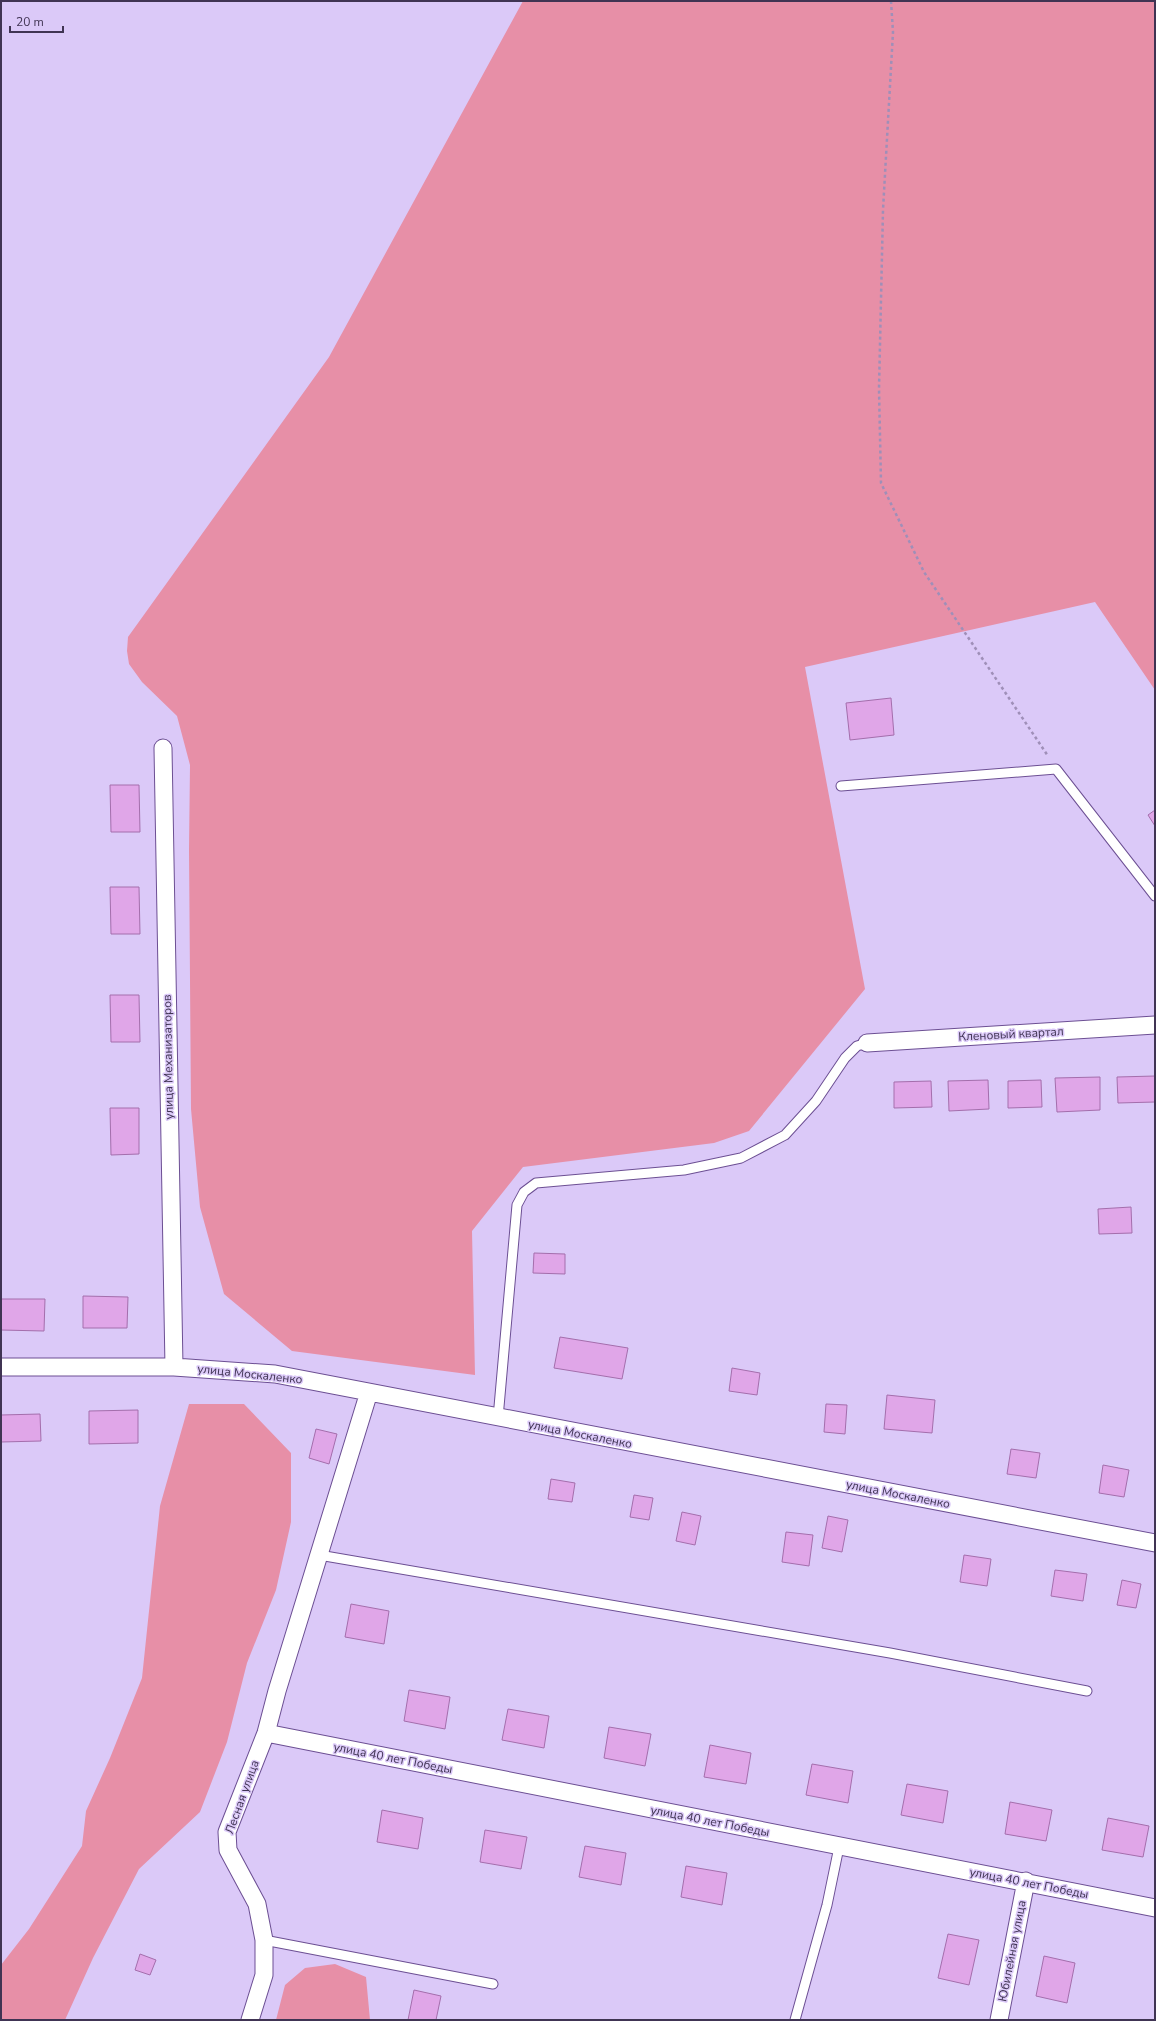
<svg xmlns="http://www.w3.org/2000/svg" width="1156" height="2021" font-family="'Nunito Sans',sans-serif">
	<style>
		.green { fill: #e78fa7 }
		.building { fill: #e0a6e8; stroke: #a46eac }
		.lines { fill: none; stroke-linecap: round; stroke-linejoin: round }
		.lane-casing { stroke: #6c4f93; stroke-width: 11 }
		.street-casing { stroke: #6c4f93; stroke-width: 19 }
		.path { stroke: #9f8fb8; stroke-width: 2.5; stroke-dasharray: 3 3; stroke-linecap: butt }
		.lane { stroke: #fff; stroke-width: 9 }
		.street { stroke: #fff; stroke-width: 17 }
		.labels { text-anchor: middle; stroke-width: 3; stroke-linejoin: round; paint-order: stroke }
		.street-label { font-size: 12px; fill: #403453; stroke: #dbc9f8 }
	</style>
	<rect width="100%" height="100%" fill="#dbc9f8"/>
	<path class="green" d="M523 1H1155V690L1095 602 805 667 865 989 749 1131 714 1143 523 1167 472 1231 475 1375 292 1351 224 1294 200 1207 191 1109 189 850 190 765 177 716 142 682 129 664 127 651 128 637 329 357Z
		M189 1404H244L291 1453V1522L276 1590 247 1663 227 1742 200 1812 139 1869 93 1958 65 2020H1V1965L29 1929 82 1846 86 1811 110 1758 142 1678 160 1506Z
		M335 1964 366 1977 370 2020H276L285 1985 305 1968Z"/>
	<path class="building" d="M891 698 894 735 850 740 846 703Z
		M110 785H139L140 832H111Z
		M1155 810V826L1148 815Z
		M110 887H139L140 934H111Z
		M110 995H139L140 1042H111Z
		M1155 1076V1102L1118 1103 1117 1077Z
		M1100 1077V1110L1057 1112 1055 1078Z
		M988 1080 989 1109 949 1111 948 1081Z
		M1041 1080 1042 1107 1008 1108V1081Z
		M931 1081 932 1107 894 1108V1082Z
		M110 1108H139V1154L111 1155Z
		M1131 1207 1132 1233 1099 1234 1098 1209Z
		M534 1253 565 1254V1274L533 1273Z
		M83 1296 128 1297 127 1328H83Z
		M1 1299H45L44 1331 1 1330Z
		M560 1337 628 1348 622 1379 554 1368Z
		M732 1368 760 1373 757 1395 729 1391Z
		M887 1395 935 1400 932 1433 884 1429Z
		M826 1404 847 1405 845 1434 824 1432Z
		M138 1410V1443L89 1444V1411Z
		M40 1414 41 1441 1 1442V1415Z
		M316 1429 337 1434 329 1464 309 1458Z
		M1011 1449 1040 1453 1036 1478 1007 1474Z
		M1103 1465 1129 1470 1124 1497 1099 1493Z
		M551 1479 575 1483 572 1502 548 1499Z
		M634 1495 653 1498 649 1520 630 1517Z
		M682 1512 701 1516 695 1545 676 1541Z
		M828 1516 848 1520 842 1552 822 1548Z
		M786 1532 813 1535 809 1566 782 1562Z
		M964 1555 991 1559 987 1586 960 1582Z
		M1055 1570 1087 1574 1083 1601 1051 1596Z
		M1122 1580 1141 1584 1136 1608 1117 1605Z
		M351 1604 389 1611 384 1644 345 1637Z
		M409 1690 450 1697 445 1729 404 1721Z
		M508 1709 549 1716 544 1748 502 1740Z
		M609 1727 651 1734 645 1766 604 1758Z
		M710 1745 751 1753 746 1784 704 1777Z
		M812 1764 853 1771 848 1803 806 1795Z
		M907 1784 948 1791 943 1823 901 1815Z
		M1010 1802 1052 1810 1046 1841 1005 1834Z
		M382 1810 423 1818 418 1849 377 1842Z
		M1108 1818 1149 1826 1143 1857 1102 1850Z
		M485 1830 527 1837 521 1869 480 1862Z
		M585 1846 626 1853 621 1885 579 1877Z
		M686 1866 727 1873 722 1905 681 1897Z
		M948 1934 979 1940 969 1985 938 1978Z
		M140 1954 156 1960 150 1975 135 1970Z
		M1044 1956 1075 1963 1067 2003 1036 1996Z
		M414 1990 441 1996 436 2020H408Z"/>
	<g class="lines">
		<g class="lane-casing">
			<path id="lane" d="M841 786 1056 769 1155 896
				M498 1418 517 1205 524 1192 536 1183 684 1170 741 1158 785 1135 816 1101 845 1058 857 1046 867 1043
				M319 1555 890 1653 1087 1691
				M264 1940 493 1984
				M795 2020 827 1905 839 1847"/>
		</g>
		<g class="street-casing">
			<path id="street" d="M163 748 174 1367
				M867 1043 1155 1025
				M1 1367H174L275 1374 1155 1543
				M266 1733 1155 1908
				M250 2020 264 1975V1940L257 1904 228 1850 227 1832 266 1733 277 1691 369 1392
				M999 2020 1026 1881"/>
		</g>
		<path class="path" d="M891 1 893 32 883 210 879 389 881 483 924 572 1048 756"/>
		<use href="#lane" class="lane"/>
		<use href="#street" class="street"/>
	</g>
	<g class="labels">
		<g class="street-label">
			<text transform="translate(1011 1034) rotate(-3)" y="4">Кленовый квартал</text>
			<text transform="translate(168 1057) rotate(-91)" y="4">улица Механизаторов</text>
			<text transform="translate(250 1374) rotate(6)" y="4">улица Москаленко</text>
			<text transform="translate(580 1434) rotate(11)" y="4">улица Москаленко</text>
			<text transform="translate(898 1494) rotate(11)" y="4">улица Москаленко</text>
			<text transform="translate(393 1758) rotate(11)" y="4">улица 40 лет Победы</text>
			<text transform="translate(242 1797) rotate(-70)" y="4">Лесная улица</text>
			<text transform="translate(710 1821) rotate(11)" y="4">улица 40 лет Победы</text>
			<text transform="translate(1029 1883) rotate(11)" y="4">улица 40 лет Победы</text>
			<text transform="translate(1012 1951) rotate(-79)" y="4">Юбилейная улица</text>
		</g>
	</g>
	<rect width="1156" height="2021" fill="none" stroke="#403453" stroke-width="4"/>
	<path d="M10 26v6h53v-6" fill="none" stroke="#403453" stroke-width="2"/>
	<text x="16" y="26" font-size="12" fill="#403453" stroke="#dbc9f8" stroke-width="3" paint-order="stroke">20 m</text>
</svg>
